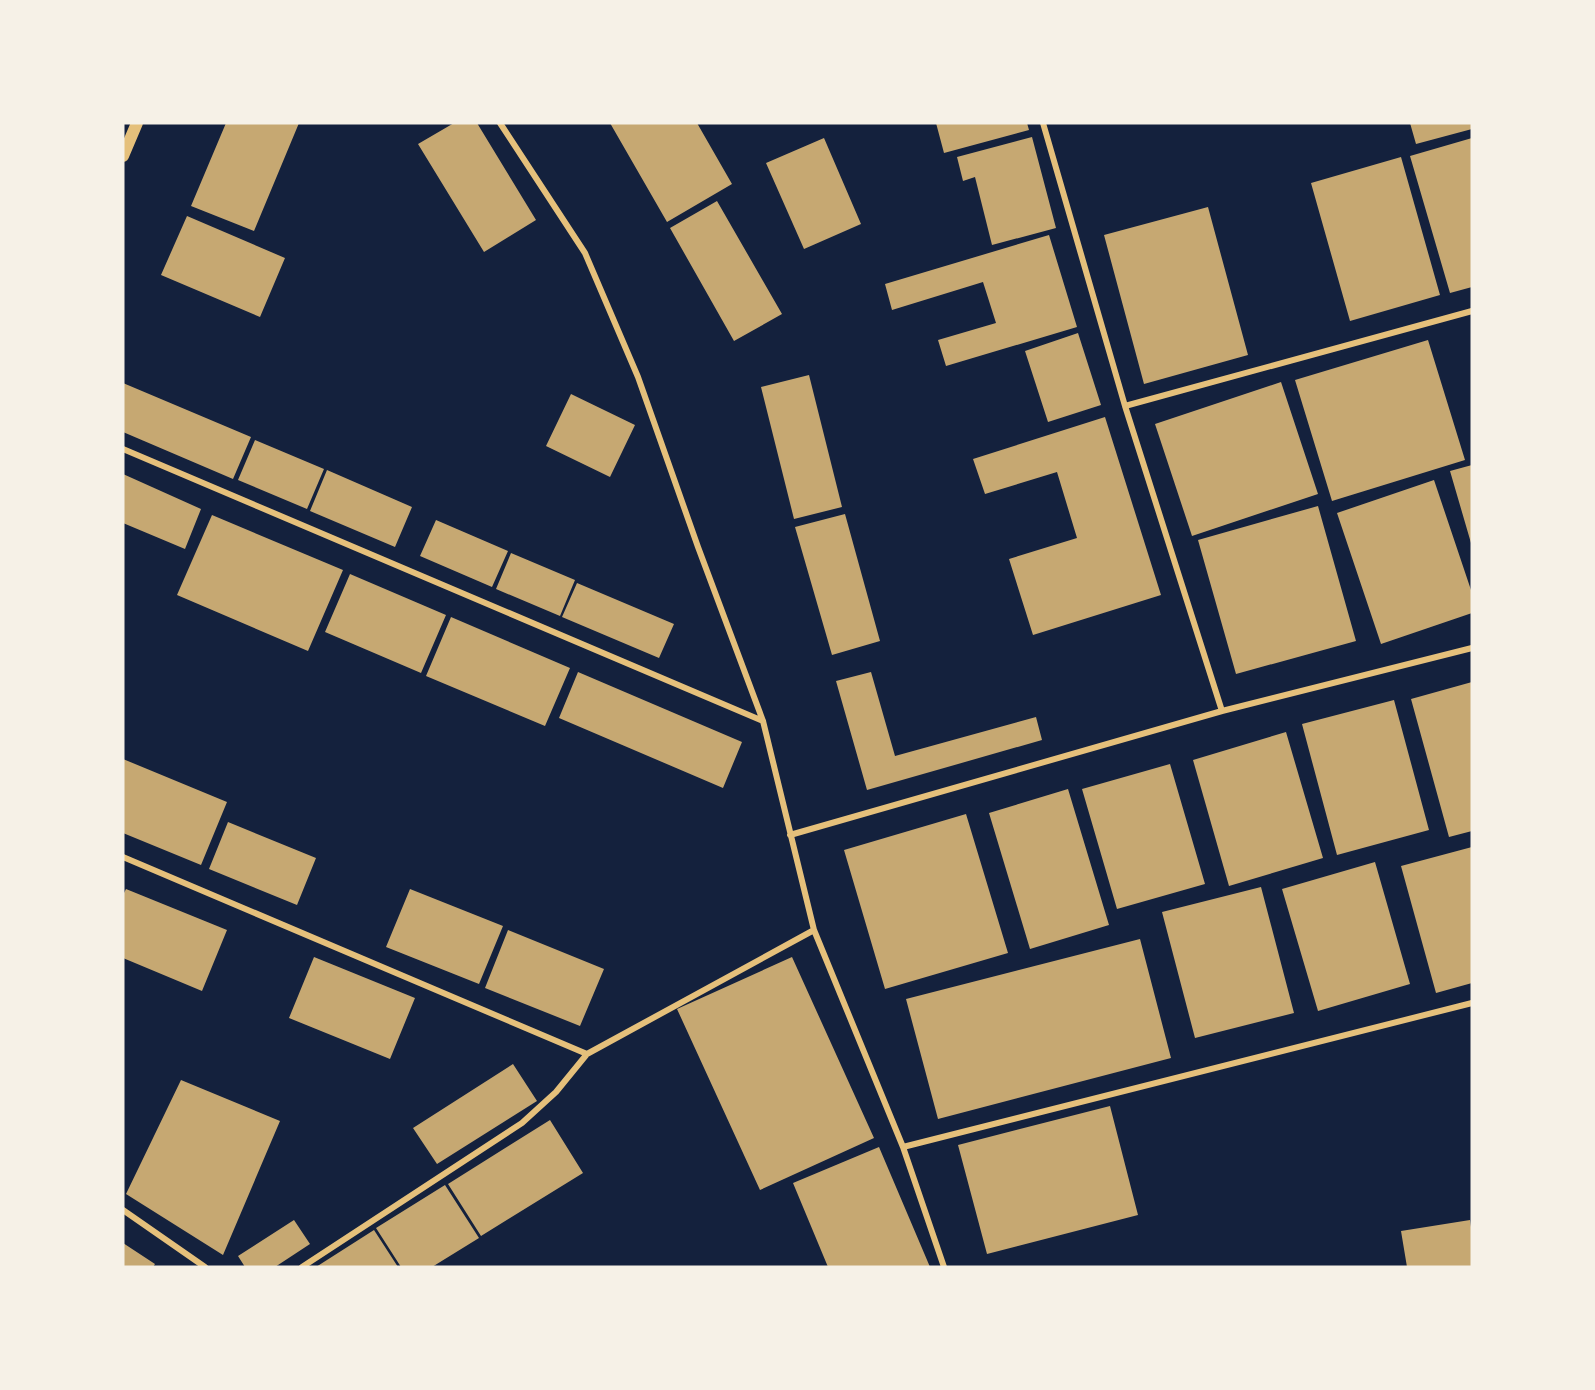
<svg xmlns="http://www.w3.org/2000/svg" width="1595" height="1390" font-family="'Times New Roman',serif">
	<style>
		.building { fill: #c6a872 }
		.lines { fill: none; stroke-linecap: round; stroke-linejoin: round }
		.minor { stroke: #e5c07b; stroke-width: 6 }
		.secondary { stroke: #e5c07b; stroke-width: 12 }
	</style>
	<rect width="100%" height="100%" fill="#14213d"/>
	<path class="building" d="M226 123H299L254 231 191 206Z
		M454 123H477L536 220 484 252 418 144Z
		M610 123H697L732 184 667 222Z
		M936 123H1027L1029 130 944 153Z
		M1410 123H1472V129L1416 144Z
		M1032 137 1056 228 992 245 975 177 963 181 957 157Z
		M824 138 861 224 804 249 766 163Z
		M1472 138V287L1450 293 1410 156Z
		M1401 157 1440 295 1350 321 1311 183Z
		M717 201 782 314 734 341 670 228Z
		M1208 207 1248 355 1144 384 1104 235Z
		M187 216 285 258 260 317 161 275Z
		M1049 235 1077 327 946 366 938 340 996 323 983 282 892 310 885 284Z
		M1078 333 1101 405 1048 422 1025 351Z
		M1428 340 1465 460 1332 501 1295 380Z
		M809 375 842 507 794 519 761 387Z
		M1281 382 1318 494 1192 536 1155 424Z
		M123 383 251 437 233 479 123 432Z
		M571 394 635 425 610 477 546 446Z
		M1105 417 1161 595 1033 635 1009 559 1077 538 1057 472 985 494 973 459Z
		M255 440 324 469 307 509 238 480Z
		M1472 465V543H1471L1450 471Z
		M327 470 412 507 395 547 310 511Z
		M123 474 201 509 185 549 123 523Z
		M1434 480 1472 593V613L1381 644 1337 513Z
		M1318 506 1356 641 1236 674 1198 540Z
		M845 514 880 641 832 655 795 527Z
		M212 515 343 570 308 651 177 595Z
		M436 520 508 551 492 587 420 556Z
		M511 553 575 580 560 616 496 589Z
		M350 574 446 615 421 673 325 632Z
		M577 583 674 624 659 658 562 617Z
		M451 617 570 668 545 726 426 676Z
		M578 672 742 742 723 788 559 718Z
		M871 672 895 756 1036 717 1042 740 867 790 836 681Z
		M1472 682V831L1449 837 1411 699Z
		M1394 700 1429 830 1337 855 1302 724Z
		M1286 732 1323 858 1229 886 1193 760Z
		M123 759 227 802 201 865 123 833Z
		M1170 764 1205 884 1117 909 1082 789Z
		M1068 789 1109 925 1030 949 989 813Z
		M966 814 1008 953 885 989 844 850Z
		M228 822 316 858 297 905 209 869Z
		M1472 847V983L1436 993 1401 866Z
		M1375 862 1410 984 1318 1011 1282 889Z
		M1261 887 1294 1013 1195 1038 1162 912Z
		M126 889 227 930 202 991 123 958V895Z
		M410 889 503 926 479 984 386 947Z
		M508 930 604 969 580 1026 485 988Z
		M1140 939 1171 1058 938 1119 906 999Z
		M314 957 415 998 390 1059 289 1018Z
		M792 957 874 1138 760 1190 677 1009Z
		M513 1064 537 1101 437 1164 413 1128Z
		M181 1080 280 1121 223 1255 126 1194Z
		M1110 1106 1138 1215 987 1254 958 1145Z
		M550 1120 583 1173 481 1236 448 1184Z
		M879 1147 930 1267H828L793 1183Z
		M445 1185 479 1238 432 1267H401L376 1228Z
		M294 1220 310 1244 275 1267H245L238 1256Z
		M1470 1220 1472 1234V1267H1407L1401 1231Z
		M374 1230 398 1267H316Z
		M123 1243 155 1264 153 1267H123Z"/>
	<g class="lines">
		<path class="minor" d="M500 123 585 253 638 377 698 547 763 721 814 930 903 1147 944 1267
			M1043 123 1125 406 1222 711
			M1125 406 1472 311
			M123 449 763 721
			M790 835 1222 711 1472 648
			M123 857 587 1054
			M903 1147 1472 1003
			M123 1210 205 1267
			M302 1267 522 1123 556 1092 587 1054 814 930"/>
		<path class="secondary" d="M123 156 137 123"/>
	</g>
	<rect width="1595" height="1390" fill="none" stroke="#f6f1e7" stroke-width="249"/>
</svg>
